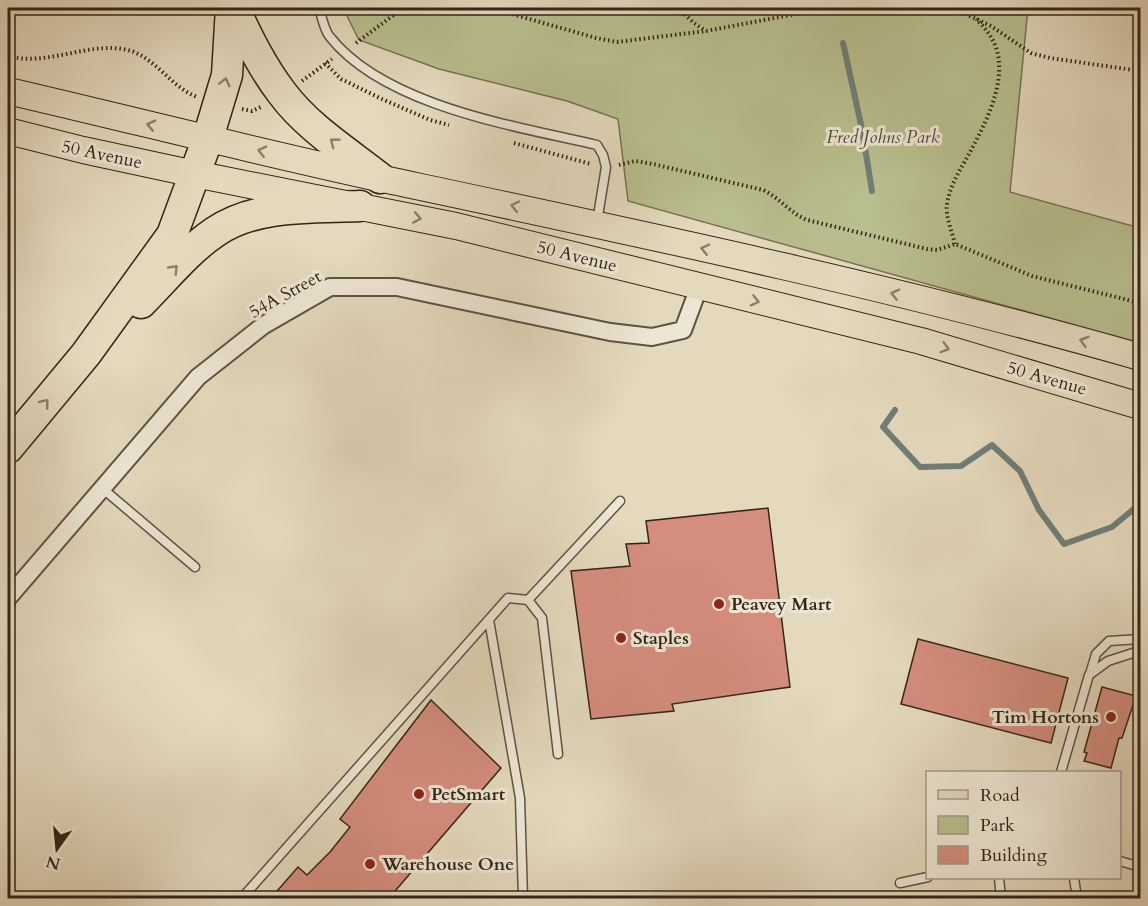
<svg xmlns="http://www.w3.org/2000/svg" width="1148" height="906" font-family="Cardo,serif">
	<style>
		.green { fill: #b9be8e; stroke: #767253; stroke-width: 1.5 }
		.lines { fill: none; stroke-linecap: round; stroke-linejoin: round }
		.stream { stroke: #6f7e77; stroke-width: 6 }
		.building { fill: #d58d7e; stroke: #332518; stroke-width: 1.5 }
		.lane-casing { stroke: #5f5241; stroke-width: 11 }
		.street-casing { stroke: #5f5241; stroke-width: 20 }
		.primary-casing { stroke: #332518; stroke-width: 28 }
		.highway-casing { stroke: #332518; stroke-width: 33 }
		.path { stroke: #332518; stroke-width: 4; stroke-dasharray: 1.5 3; stroke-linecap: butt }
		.lane { stroke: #ede6d4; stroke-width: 8 }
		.street { stroke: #ede6d4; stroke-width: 16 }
		.primary { stroke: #e4d9bd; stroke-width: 26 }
		.highway { stroke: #e4d9bd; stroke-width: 30 }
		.oneway { stroke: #8c7f6a }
		.poi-dot { fill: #8f2418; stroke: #ede6d4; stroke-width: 2 }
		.labels { text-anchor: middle; stroke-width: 6; stroke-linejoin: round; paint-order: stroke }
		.park-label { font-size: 18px; font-style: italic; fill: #544b36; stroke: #ede6d4 }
		.street-label { font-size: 18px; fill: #332518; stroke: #ede6d4 }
		.poi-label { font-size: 18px; font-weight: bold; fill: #332518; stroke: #ede6d4; text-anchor: start }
	</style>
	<rect width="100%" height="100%" fill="#e4d9bd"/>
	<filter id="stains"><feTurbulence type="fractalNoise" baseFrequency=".00333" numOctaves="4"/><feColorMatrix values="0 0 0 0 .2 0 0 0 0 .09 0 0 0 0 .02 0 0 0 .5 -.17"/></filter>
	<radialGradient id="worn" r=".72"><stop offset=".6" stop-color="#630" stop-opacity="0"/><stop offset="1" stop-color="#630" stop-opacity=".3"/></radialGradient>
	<path class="green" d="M343 8H1028L1010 192 1140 228V343L628 201 618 119 567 101 439 69 359 40Z"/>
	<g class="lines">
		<path class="stream" d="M843 43 862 129 872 191
			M895 410 883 427 920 467 961 466 992 445 1020 471 1039 510 1064 544 1112 527 1135 508 1140 507"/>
	</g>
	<path class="building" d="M768 508 790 687 672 704 674 711 591 719 571 571 630 566 626 544 649 543 646 521Z
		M918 639 1068 678 1051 743 901 704Z
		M1102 687 1136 696 1122 738H1119L1111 768 1084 761 1087 753 1084 752Z
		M431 700 501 768 389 898H271L298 867 307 875 330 852 350 827 340 819Z"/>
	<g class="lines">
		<g class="lane-casing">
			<path id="lane" d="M319 8C322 17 324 30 330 37 385 106 515 126 597 145L603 155 606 167 597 222
				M102 488 195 567
				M528 600 620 501
				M489 620 520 798 523 898
				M1090 674 1096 654 1109 641 1140 639
				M1061 772 1089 675 1108 661 1136 652 1140 653
				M1120 861 1140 867
				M999 878 1001 898
				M1074 878 1077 898
				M900 883 928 877
				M242 898 508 598 528 600 542 618 558 754
				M1059 898 1076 897"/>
		</g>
		<g class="street-casing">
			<path id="street" d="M8 598 198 377 264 325 330 287H397L610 332 652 337 683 330 699 287"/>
		</g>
		<g class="primary-casing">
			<path id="primary" d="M8 91C133 120 258 152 383 179 637 233 891 286 1140 357
				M8 131 83 150 195 174 456 226 921 341 1140 406"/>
		</g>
		<g class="highway-casing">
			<path id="highway" d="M234 8C248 38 262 67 282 93 307 127 347 152 380 178
				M141 303C165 279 187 251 215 232 256 204 312 208 360 206
				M8 448 86 354 172 235 208 138 227 75 231 8"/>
		</g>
		<path class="path" d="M491 8 596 38 617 42 706 31 827 8
			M678 8 694 23 706 31
			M953 8 991 26 1031 53 1050 58 1140 71
			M356 43 403 8
			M8 56C47 67 88 41 128 50 155 57 171 87 197 97
			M325 63 341 79 382 99 430 120 449 125
			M302 81 332 59
			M242 109 252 111 263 106
			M514 143 591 164
			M619 165 635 161 653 164 763 190C780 198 790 213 807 220L927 249 937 250 955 244 1032 276 1140 303
			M955 244C952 232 945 215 947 204 950 185 960 170 969 154 985 124 1009 80 995 45 991 35 984 27 976 19"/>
		<use href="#lane" class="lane"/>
		<use href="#street" class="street"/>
		<use href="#primary" class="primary"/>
		<use href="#highway" class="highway"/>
	</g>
	<defs><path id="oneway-chevron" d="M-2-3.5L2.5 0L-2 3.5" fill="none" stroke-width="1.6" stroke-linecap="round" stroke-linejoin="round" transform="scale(1.5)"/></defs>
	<g class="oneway">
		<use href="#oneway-chevron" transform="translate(225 82) rotate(-76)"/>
		<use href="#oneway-chevron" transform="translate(151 125) rotate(-167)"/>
		<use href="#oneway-chevron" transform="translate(334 142) rotate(-142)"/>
		<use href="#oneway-chevron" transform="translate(262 151) rotate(-167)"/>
		<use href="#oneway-chevron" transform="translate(515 206) rotate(-168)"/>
		<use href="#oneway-chevron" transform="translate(417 218) rotate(11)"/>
		<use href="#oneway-chevron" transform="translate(705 249) rotate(-167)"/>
		<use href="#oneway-chevron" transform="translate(174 269) rotate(-46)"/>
		<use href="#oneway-chevron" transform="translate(895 294) rotate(-166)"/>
		<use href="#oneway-chevron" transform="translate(755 301) rotate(14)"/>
		<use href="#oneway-chevron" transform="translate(1084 341) rotate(-164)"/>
		<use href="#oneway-chevron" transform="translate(945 348) rotate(16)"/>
		<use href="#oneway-chevron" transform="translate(45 403) rotate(-50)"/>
	</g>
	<g class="poi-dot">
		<circle cx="719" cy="604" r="6"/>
		<circle cx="621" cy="638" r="6"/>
		<circle cx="1111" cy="717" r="6"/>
		<circle cx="419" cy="794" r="6"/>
		<circle cx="370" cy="864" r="6"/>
	</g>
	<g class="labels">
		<g class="park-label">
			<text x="883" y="143">Fred Johns Park</text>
		</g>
		<g class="street-label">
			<text transform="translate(102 154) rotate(12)" y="6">50 Avenue</text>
			<text transform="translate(577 256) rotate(14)" y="6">50 Avenue</text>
			<text transform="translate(285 294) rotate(-29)" y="6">54A Street</text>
			<text transform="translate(1047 378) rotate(16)" y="6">50 Avenue</text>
		</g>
		<g class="poi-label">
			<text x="731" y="610">Peavey Mart</text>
			<text x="633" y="644">Staples</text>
			<text x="1099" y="723" text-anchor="end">Tim Hortons</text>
			<text x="431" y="800">PetSmart</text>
			<text x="382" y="870">Warehouse One</text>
		</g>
	</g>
	<rect width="1148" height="906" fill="none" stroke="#e4d9bd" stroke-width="30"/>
	<rect x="9" y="9" width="1130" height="888" fill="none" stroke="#332518" stroke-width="3"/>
	<rect x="15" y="15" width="1118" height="876" fill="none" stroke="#332518" stroke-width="1.5"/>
	<rect x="926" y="771" width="195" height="108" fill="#ede6d4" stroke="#a39989" stroke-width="1.5"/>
	<rect x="938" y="790" width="30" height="9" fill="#e4d9bd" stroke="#a39989" stroke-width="1.5"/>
	<text x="980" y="801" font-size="18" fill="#332518">Road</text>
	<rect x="938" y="816" width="30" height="18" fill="#b9be8e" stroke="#a39989" stroke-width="1.5"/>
	<text x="980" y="831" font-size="18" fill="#332518">Park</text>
	<rect x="938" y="846" width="30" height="18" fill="#d58d7e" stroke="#a39989" stroke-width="1.5"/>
	<text x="980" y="861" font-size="18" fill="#332518">Building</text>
	<g transform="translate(57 849) rotate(195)" stroke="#ede6d4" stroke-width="4.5" paint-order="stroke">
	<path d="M0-4.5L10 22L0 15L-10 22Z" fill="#332518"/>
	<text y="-9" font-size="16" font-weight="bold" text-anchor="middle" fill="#332518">N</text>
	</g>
	<rect width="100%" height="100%" filter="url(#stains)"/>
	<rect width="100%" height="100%" fill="url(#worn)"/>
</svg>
